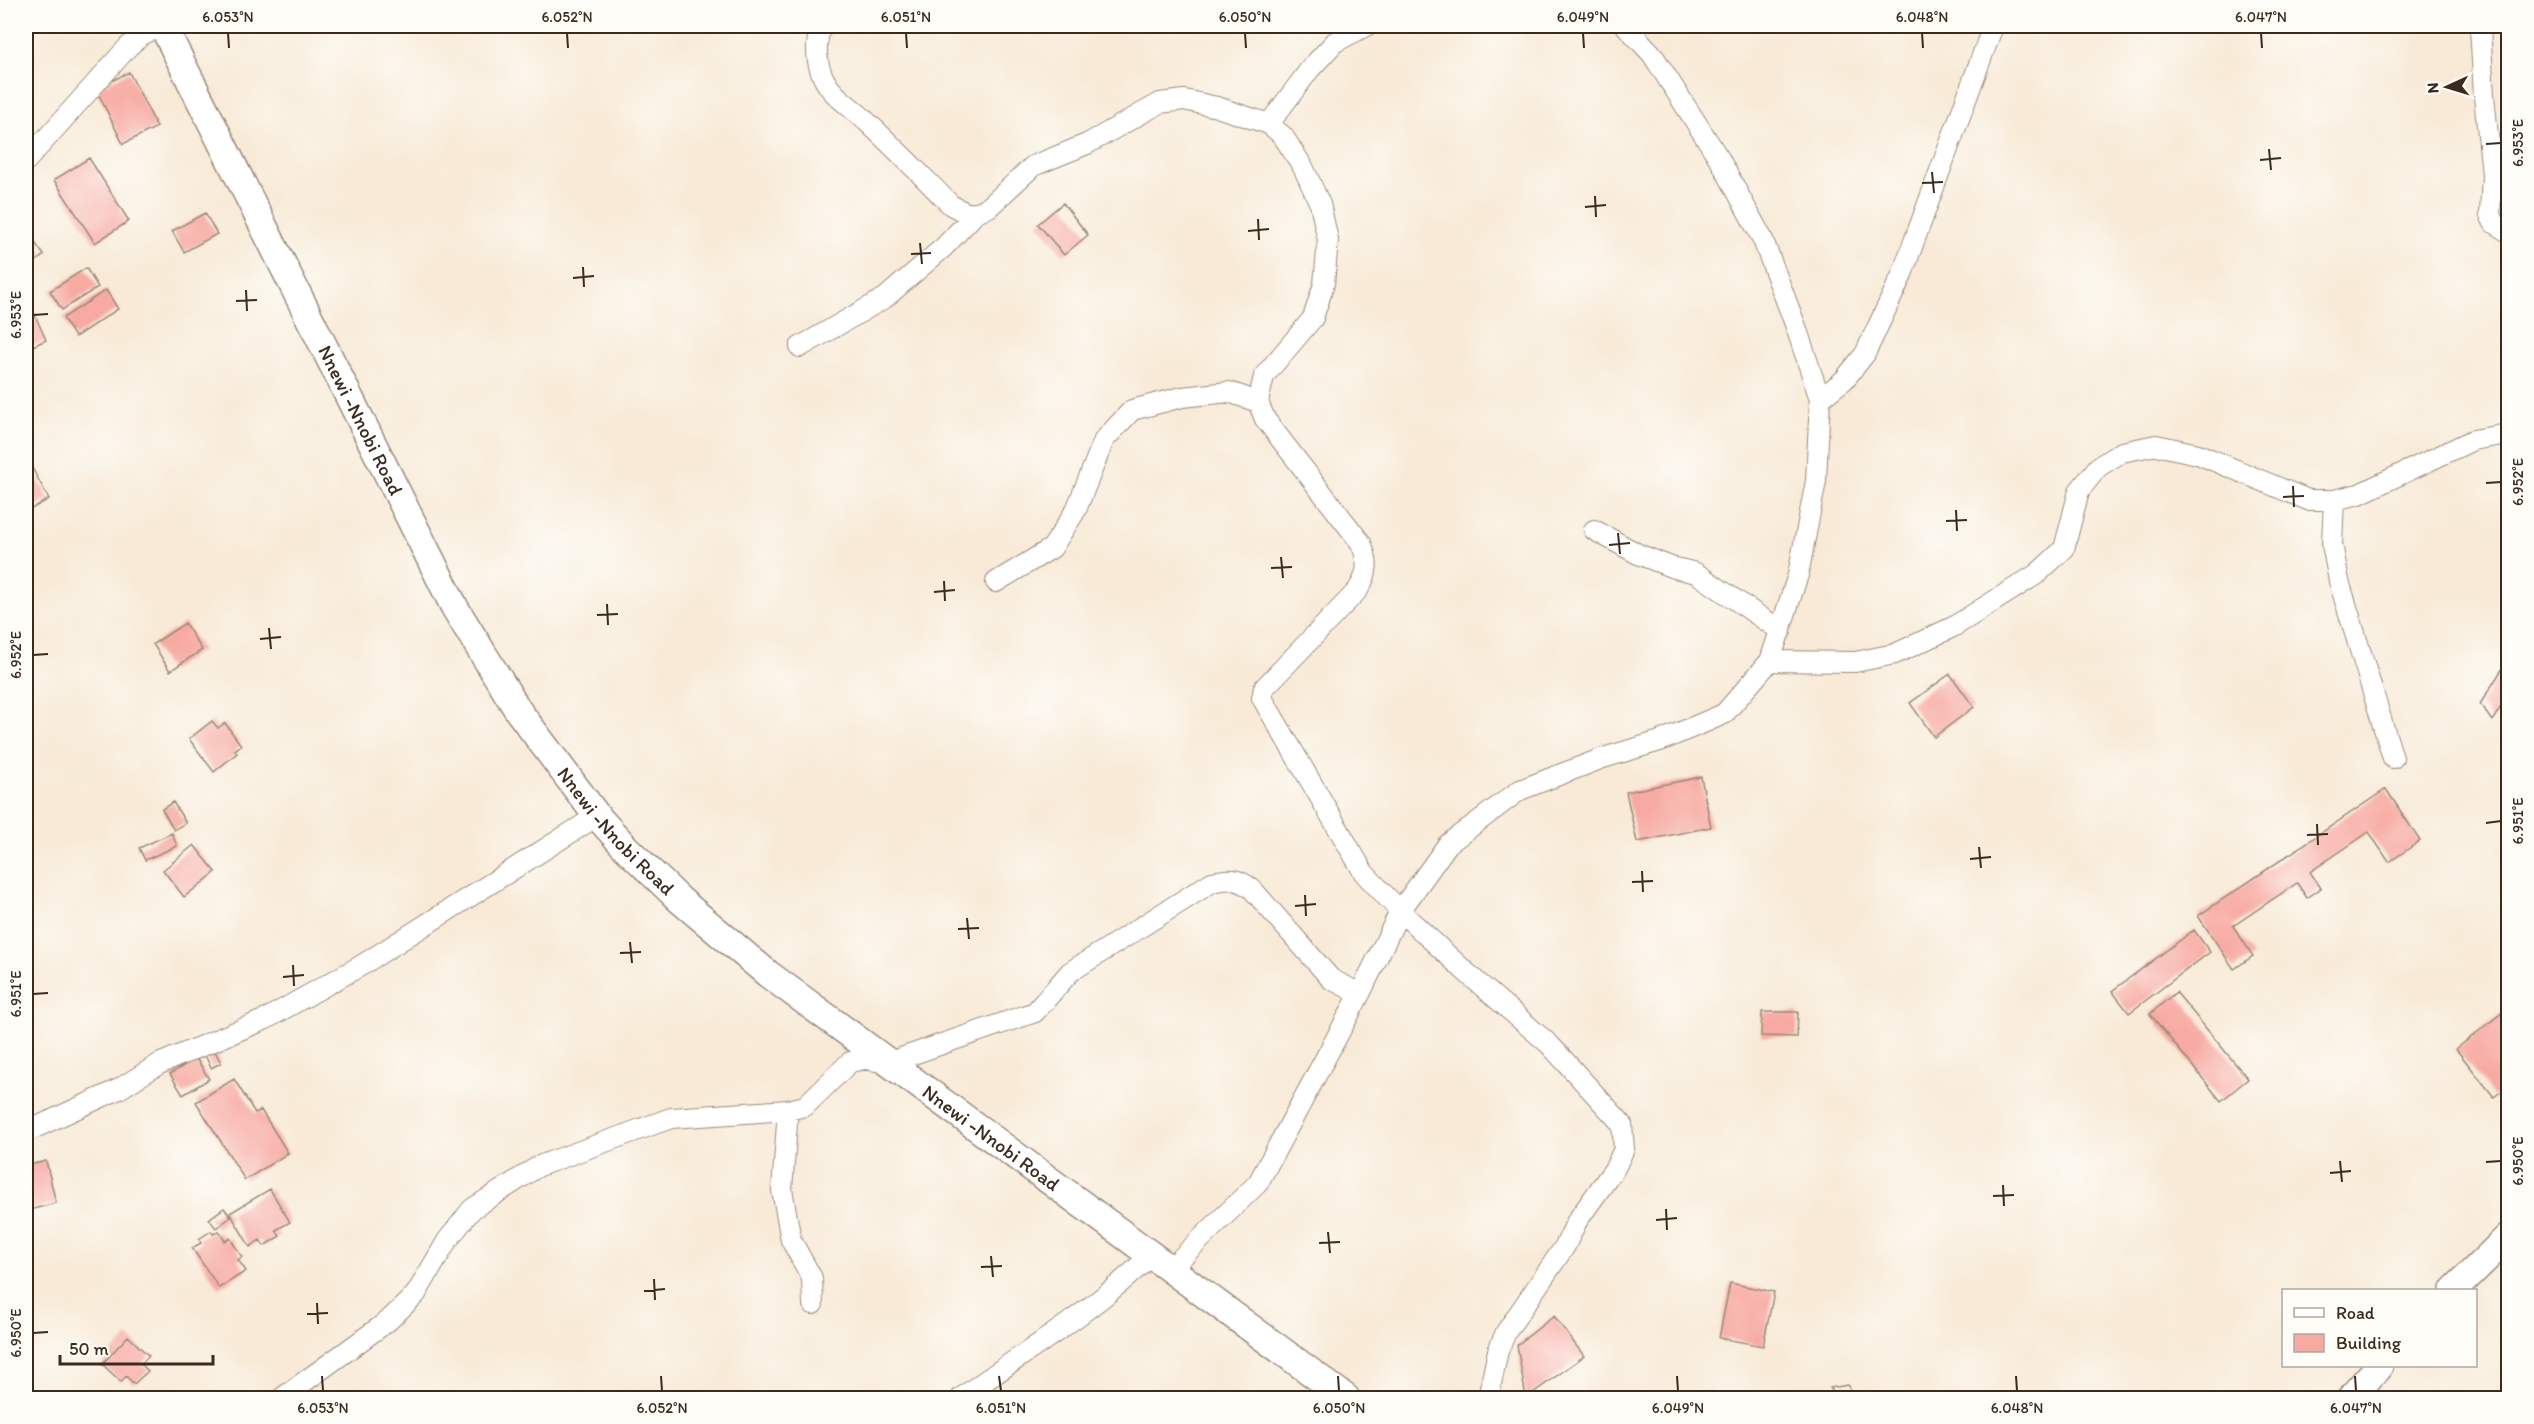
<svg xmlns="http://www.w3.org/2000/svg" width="2534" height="1424" font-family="Itim,sans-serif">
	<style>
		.building { fill: #f7aaa3 }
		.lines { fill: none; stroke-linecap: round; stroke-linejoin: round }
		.minor-casing { stroke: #9a8a7a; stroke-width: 22 }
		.secondary-casing { stroke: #9a8a7a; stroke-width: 30 }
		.minor { stroke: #fff; stroke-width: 20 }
		.secondary { stroke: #fff; stroke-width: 27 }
		.ticks { fill: none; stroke: #3b2a1e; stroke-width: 2 }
		.labels { text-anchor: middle; stroke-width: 4.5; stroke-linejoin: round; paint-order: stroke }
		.street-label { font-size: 20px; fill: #3b2a1e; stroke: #fdfcf7 }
		.neatline { fill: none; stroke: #3b2a1e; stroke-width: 2 }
		.ticks-label { font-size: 15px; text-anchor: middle; fill: #3b2a1e }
	</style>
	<rect width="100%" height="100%" fill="#fdfcf7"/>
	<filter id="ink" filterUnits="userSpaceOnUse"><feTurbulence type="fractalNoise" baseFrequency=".0167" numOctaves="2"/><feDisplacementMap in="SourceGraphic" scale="12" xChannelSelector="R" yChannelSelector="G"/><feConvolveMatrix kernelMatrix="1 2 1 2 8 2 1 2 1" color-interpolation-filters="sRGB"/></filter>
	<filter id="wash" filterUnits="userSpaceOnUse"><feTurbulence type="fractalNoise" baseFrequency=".008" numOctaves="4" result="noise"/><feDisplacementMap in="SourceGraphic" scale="24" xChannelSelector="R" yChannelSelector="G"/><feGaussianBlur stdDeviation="1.35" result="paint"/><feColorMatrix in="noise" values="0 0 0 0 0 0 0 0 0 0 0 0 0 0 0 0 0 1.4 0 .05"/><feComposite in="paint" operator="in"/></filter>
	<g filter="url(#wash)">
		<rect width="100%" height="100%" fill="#f8ead7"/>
		<g id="blocks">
			<path class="building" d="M129 72 157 127 123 144 96 89Z
				M89 158 129 221 95 243 54 180Z
				M1063 203 1088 235 1064 255 1038 224Z
				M205 213 217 234 184 252 172 231Z
				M35 243 44 255 26 269V250Z
				M86 268 98 287 62 310 50 291Z
				M106 290 118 309 75 337 63 318Z
				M26 295 46 340 26 349Z
				M26 457 49 499 26 512Z
				M185 623 202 650 170 671 153 644Z
				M2508 660V696L2492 721 2480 704Z
				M1950 674 1974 707 1934 737 1910 703Z
				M212 721 218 728 225 723 241 745 235 750 237 753 214 772 189 739Z
				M1701 777 1711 827 1637 842 1626 792Z
				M2386 789 2420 841 2389 862 2369 832 2310 872 2321 888 2307 898 2297 883 2233 926 2253 956 2234 969 2198 916Z
				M173 802 186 823 174 830 162 809Z
				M172 833 177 846 145 860 139 848Z
				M194 845 216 872 184 897 163 870Z
				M2194 930 2210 952 2129 1013 2112 991Z
				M2176 992 2248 1079 2221 1101 2150 1014Z
				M2508 1008V1086L2494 1097 2456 1049Z
				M1762 1012H1798L1797 1037 1761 1036Z
				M214 1049 221 1063 211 1068 204 1053Z
				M196 1058 209 1079 183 1095 170 1074Z
				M234 1079 255 1113 261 1110 288 1153 245 1180 196 1102Z
				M27 1160 29 1165 46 1161 56 1203 26 1211Z
				M270 1189 290 1222 276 1230 280 1236 264 1246 260 1240 250 1247 230 1213Z
				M224 1208 231 1217 216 1228 209 1219Z
				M211 1231 213 1234 219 1231 225 1241 230 1238 242 1257 238 1260 246 1271 219 1288 192 1248 201 1243 199 1239Z
				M1730 1283 1774 1292 1763 1346 1719 1338Z
				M1554 1316 1584 1356 1526 1398 1517 1345Z
				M128 1336 149 1356 141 1364 148 1371 134 1384 126 1376 121 1382 102 1364Z
				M1848 1385 1857 1398H1838L1830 1388Z"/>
		</g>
	</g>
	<g filter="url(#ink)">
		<use href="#blocks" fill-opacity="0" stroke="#9a8a7a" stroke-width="1.5"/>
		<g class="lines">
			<g class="minor-casing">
				<path id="minor" d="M821 26C815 44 815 61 824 79 833 97 852 107 866 121 895 148 923 177 951 205L964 212 975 214
					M2480 26 2484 96 2492 174 2490 215 2494 223 2508 232
					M1269 124 1310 69 1335 42 1366 26
					M26 161 128 47 143 34 161 26
					M800 347 885 298 944 247 975 214 989 207 1033 166 1087 144 1160 103 1184 100 1217 107 1269 124 1283 136 1303 167 1320 204 1328 240 1324 284 1313 318 1264 376 1258 402 1265 419 1361 543C1369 562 1369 572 1358 590L1264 688 1262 698 1364 873 1400 911 1468 974 1550 1045 1622 1124 1624 1149 1615 1168 1577 1221 1565 1246 1506 1332 1498 1351 1488 1398
					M1820 399 1844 380 1865 354 1901 277 1993 26
					M2334 500 2332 544 2339 581 2393 758
					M1594 530 1638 554 1671 567 1696 573 1781 631
					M996 582 1052 548 1076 510 1104 440 1132 410 1182 397 1229 392 1258 402
					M1770 661 1855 662 1895 654 1953 627 2037 574 2064 549 2079 491 2098 467 2122 452 2156 445 2198 454 2308 500H2334L2359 494 2473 440 2508 434
					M788 1110 782 1190 791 1240 812 1278 813 1304
					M26 1132 119 1089 159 1064 266 1019 362 965 597 816
					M1169 1270 1258 1183 1360 994 1400 911 1448 844 1520 790 1603 758 1660 741 1724 714 1770 661 1798 575 1816 481 1820 399 1795 324 1763 240 1720 160 1652 54 1626 26
					M282 1398 388 1321 416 1294 447 1241 472 1209 539 1166 671 1118 788 1110 805 1106 850 1062 865 1059 887 1063 1035 1012 1070 972 1212 882C1230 878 1237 878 1252 889L1331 979 1360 994
					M961 1398C1027 1350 1091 1313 1150 1256"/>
			</g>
			<g class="secondary-casing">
				<g id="secondary">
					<path id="s1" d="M163 26 455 608 519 712 597 816 626 848 680 900 768 974 1346 1398"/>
					<path d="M2454 1290 2508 1237"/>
					<path d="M2351 1398 2379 1366"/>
				</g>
			</g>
			<use href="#minor" class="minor"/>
			<use href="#secondary" class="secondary"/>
		</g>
	</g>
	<path class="ticks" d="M228 33 229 48M567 33 568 48M906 33 907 48M1245 33 1246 48M1583 33 1584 48M1922 33 1923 48M2261 33 2262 48M2486 144 2501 143M2269 149 2271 170M2260 160 2281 158M1932 172 1934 193M1922 183 1943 182M1595 196 1596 217M1585 207 1606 205M1258 219 1259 240M1248 231 1269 229M920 243 922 264M911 254 931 253M583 267 584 287M573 278 594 276M246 290 247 311M236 301 257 300M33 315 48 314M2486 483 2501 482M2293 486 2294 507M2283 497 2304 496M1956 510 1957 531M1946 521 1967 520M1618 533 1620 554M1609 545 1630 543M1281 557 1283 578M1271 568 1292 567M944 581 945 601M934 592 955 590M607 604 608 625M597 615 618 614M269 628 271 649M260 639 281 637M33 655 48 654M2486 823 2501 821M2317 824 2318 845M2307 835 2328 834M1979 847 1981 868M1970 859 1991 857M1642 871 1643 892M1632 882 1653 881M1305 895 1306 916M1295 906 1316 904M967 918 969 939M958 929 979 928M630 942 632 963M620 953 641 952M293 965 294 986M283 977 304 975M33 994 48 993M2340 1161 2342 1182M2486 1162 2501 1161M2330 1173 2351 1171M2003 1185 2004 1206M1993 1196 2014 1195M1666 1209 1667 1230M1656 1220 1677 1218M1328 1232 1330 1253M1319 1243 1340 1242M991 1256 993 1277M981 1267 1002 1266M654 1279 655 1300M644 1291 665 1289M317 1303 318 1324M307 1314 328 1313M33 1333 48 1332M322 1376 323 1391M661 1376 662 1391M999 1376 1001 1391M1338 1376 1339 1391M1677 1376 1678 1391M2016 1376 2017 1391M2355 1376 2356 1391"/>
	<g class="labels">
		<g class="street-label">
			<text dy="7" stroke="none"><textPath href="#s1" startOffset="441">Nnewi -Nnobi Road</textPath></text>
			<text dy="7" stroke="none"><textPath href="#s1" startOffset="927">Nnewi -Nnobi Road</textPath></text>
			<text dy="7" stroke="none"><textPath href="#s1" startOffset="1413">Nnewi -Nnobi Road</textPath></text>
		</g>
	</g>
	<rect width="2534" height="1424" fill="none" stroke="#fdfcf7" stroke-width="66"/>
	<rect x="2282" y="1289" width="195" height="78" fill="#fdfcf7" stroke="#afa8a0" stroke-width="1.5"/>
	<rect x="2294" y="1308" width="30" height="9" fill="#ffffff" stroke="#afa8a0" stroke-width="1.5"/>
	<text x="2336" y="1319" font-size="18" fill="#3b2a1e">Road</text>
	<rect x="2294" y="1334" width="30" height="18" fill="#f7aaa3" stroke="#afa8a0" stroke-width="1.5"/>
	<text x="2336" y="1349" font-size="18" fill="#3b2a1e">Building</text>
	<g transform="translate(2447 87) rotate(266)" stroke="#fdfcf7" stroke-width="4.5" paint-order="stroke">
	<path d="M0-4.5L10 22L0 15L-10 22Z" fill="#3b2a1e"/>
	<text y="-9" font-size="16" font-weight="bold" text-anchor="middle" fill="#3b2a1e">N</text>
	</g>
	<path d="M60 1355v9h153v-9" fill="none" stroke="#3b2a1e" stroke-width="3"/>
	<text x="69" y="1355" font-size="18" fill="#3b2a1e" stroke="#fdfcf7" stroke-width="4.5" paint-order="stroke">50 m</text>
	<rect x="33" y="33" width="2468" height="1358" class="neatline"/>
	<g class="ticks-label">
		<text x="228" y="22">6.053°N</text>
		<text x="567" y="22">6.052°N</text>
		<text x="906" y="22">6.051°N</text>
		<text x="1245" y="22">6.050°N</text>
		<text x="1583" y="22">6.049°N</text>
		<text x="1922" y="22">6.048°N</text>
		<text x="2261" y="22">6.047°N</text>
		<text transform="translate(2518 143) rotate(-90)" y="5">6.953°E</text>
		<text transform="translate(16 315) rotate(-90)" y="5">6.953°E</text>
		<text transform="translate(2518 482) rotate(-90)" y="5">6.952°E</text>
		<text transform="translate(16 655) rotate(-90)" y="5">6.952°E</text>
		<text transform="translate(2518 821) rotate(-90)" y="5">6.951°E</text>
		<text transform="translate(16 994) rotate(-90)" y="5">6.951°E</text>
		<text transform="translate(2518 1161) rotate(-90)" y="5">6.950°E</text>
		<text transform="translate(16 1333) rotate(-90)" y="5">6.950°E</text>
		<text x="323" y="1413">6.053°N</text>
		<text x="662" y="1413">6.052°N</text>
		<text x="1001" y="1413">6.051°N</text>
		<text x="1339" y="1413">6.050°N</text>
		<text x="1678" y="1413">6.049°N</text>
		<text x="2017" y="1413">6.048°N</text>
		<text x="2356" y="1413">6.047°N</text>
	</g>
</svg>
